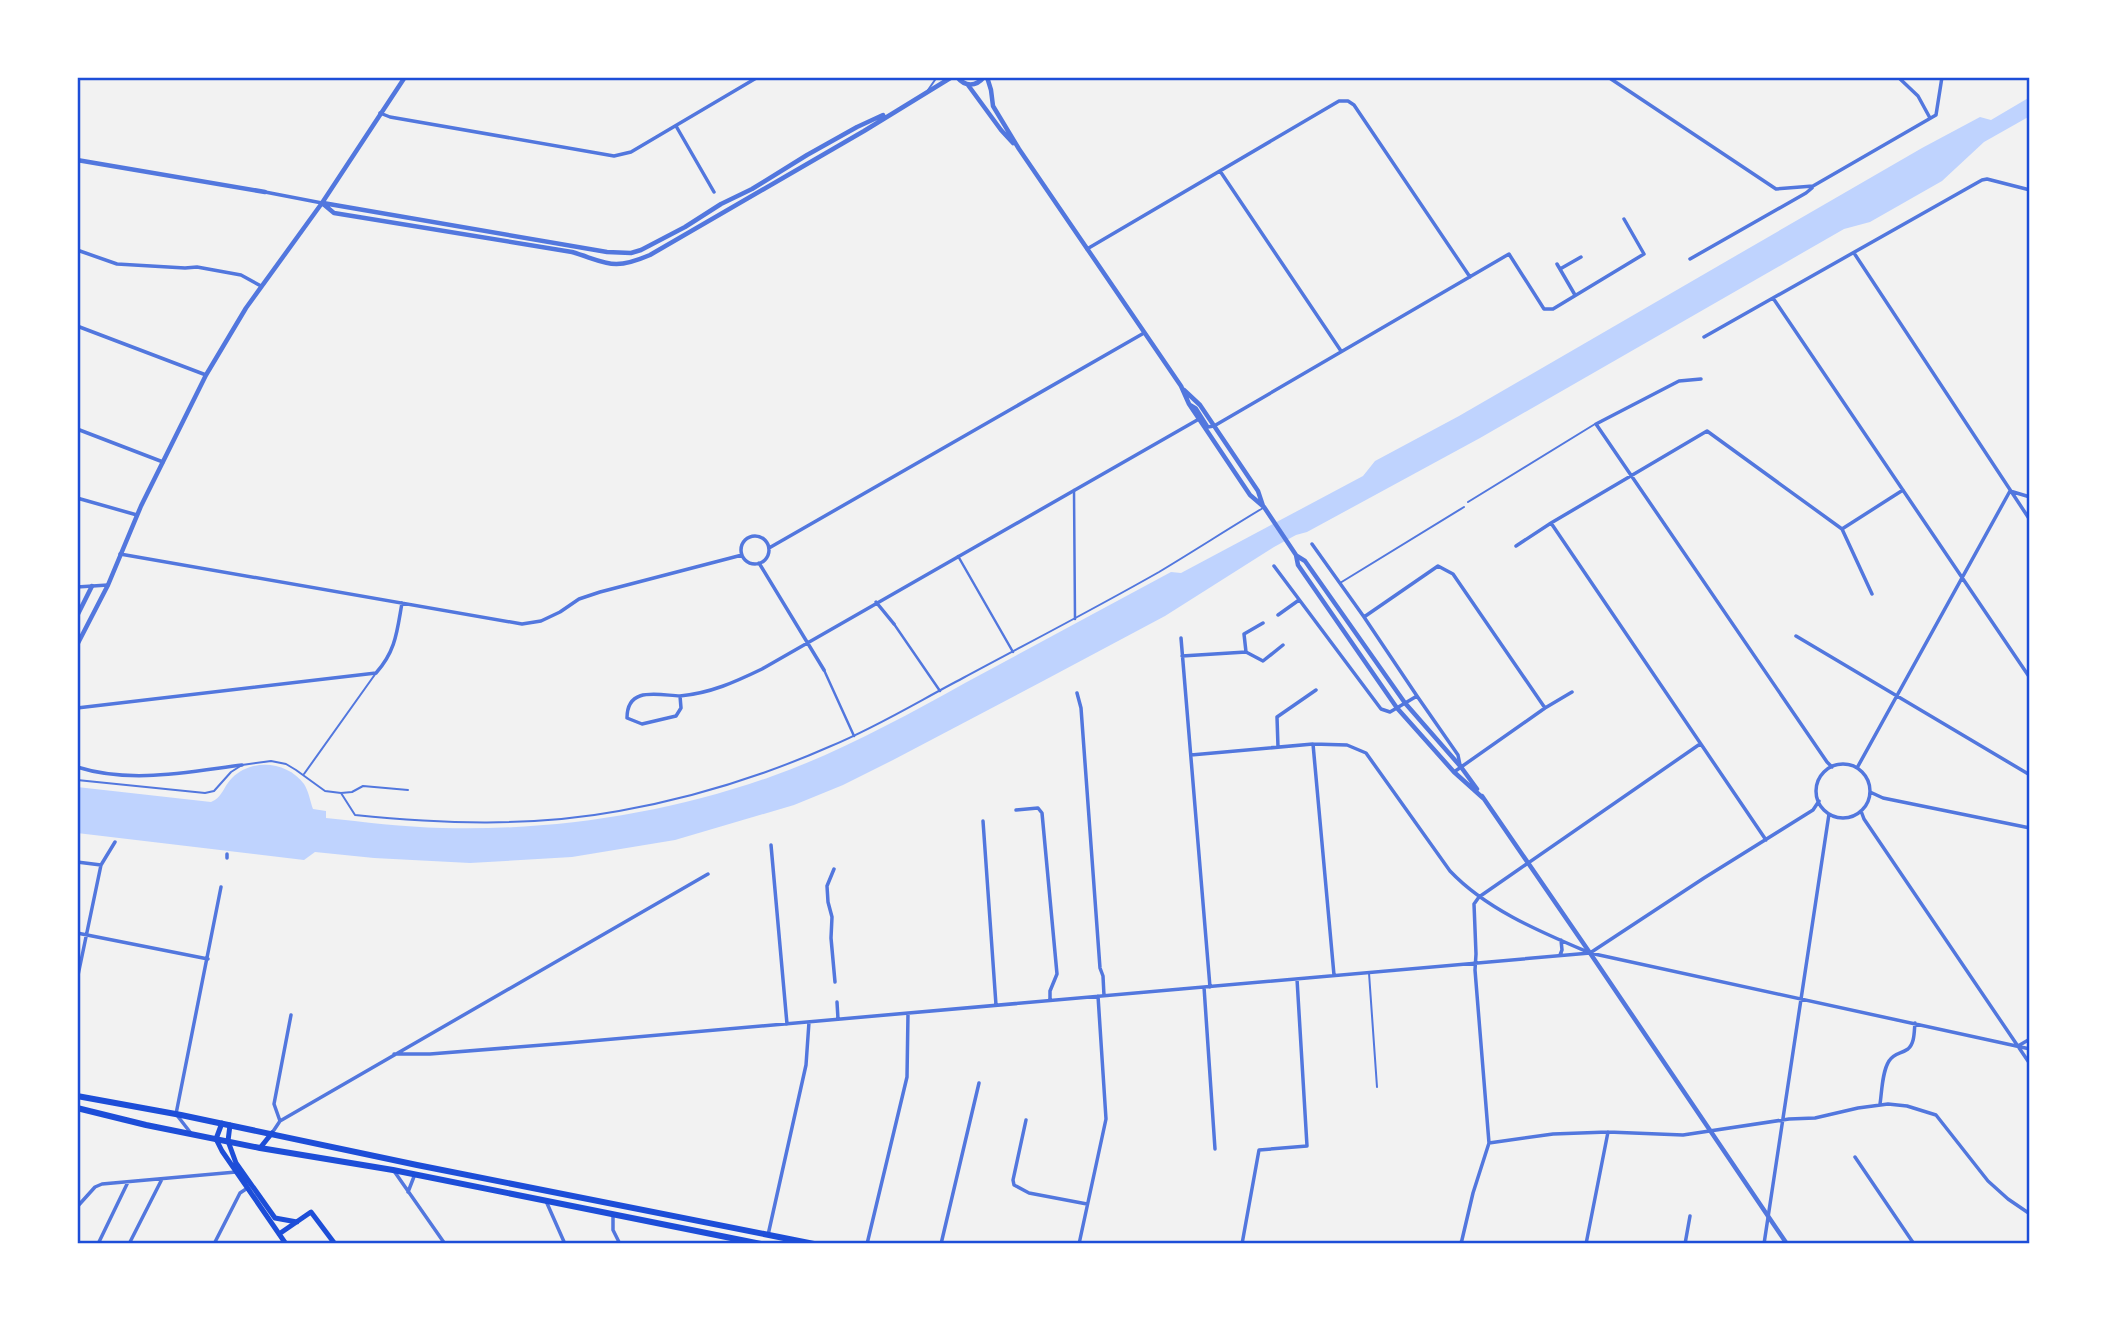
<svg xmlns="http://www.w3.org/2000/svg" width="2107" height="1321" font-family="Ubuntu,sans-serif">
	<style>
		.water { fill: #bfd3fe }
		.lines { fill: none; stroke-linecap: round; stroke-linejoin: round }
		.service { stroke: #5277de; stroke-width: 2 }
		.pedestrian { stroke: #5277de; stroke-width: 2.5 }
		.minor { stroke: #5277de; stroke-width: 3.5 }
		.tertiary { stroke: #5277de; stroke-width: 4.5 }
		.secondary { stroke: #1d4ed8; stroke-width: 5 }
		.primary { stroke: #1d4ed8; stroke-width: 6 }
		.neatline { fill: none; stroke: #1d4ed8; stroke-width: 2.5 }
	</style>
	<rect width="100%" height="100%" fill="#f2f2f2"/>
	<path class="water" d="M2030 97V116L1984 142 1942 181 1870 222 1844 229 1480 438 1307 532 1296 535 1274 547 1165 616 1043 681 893 760 843 785 794 805 675 840 572 857 470 863 374 858 315 852 304 860 77 833V787L211 802C223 797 223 787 232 778 252 758 287 761 304 784 309 792 310 801 313 809L326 811V818C364 822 403 827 442 828 553 831 665 814 770 777 838 753 902 718 965 683 1034 646 1102 609 1171 572L1181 573 1363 476 1375 461 1459 416 1922 148 1980 117 1991 120Z"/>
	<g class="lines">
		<path class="service" d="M928 90 937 77
			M1468 502 1595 424
			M1340 583 1464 507
			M304 774 376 673
			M77 780 205 793 214 791 231 772 242 765 271 761 286 764 296 770 325 791 341 793 352 792 363 786 408 790
			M341 793 355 815C442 824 532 827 619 811 692 798 763 776 831 746 877 727 919 701 963 678 1028 643 1094 609 1159 572 1194 551 1228 529 1263 508
			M1369 973 1377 1087"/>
		<path class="pedestrian" d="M1074 490 1075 619
			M958 556 1013 652
			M894 624 940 691
			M824 670 854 736"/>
		<path class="minor" d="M1608 77 1776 189 1813 186 1936 115 1942 77
			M1898 77 1918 96 1930 118
			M380 113 390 117 614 156 631 152 758 77
			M676 126 714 192
			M1220 171 1341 351
			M265 192 322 203
			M1087 249 1339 101H1348L1354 105 1470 277
			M77 250 117 264 185 268 197 267 241 275 261 286
			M1854 253 2030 520
			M1690 259 1806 193 1812 188
			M1557 264 1575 295
			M1560 269 1581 257
			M1773 298 2030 678
			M77 326 206 375
			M1704 337 1982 180 1987 179 2030 190
			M1701 379 1679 381 1596 424 1827 762 1832 767
			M1191 405 1196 408 1208 427 1214 426 1509 254 1544 309H1553L1644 254 1624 219
			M77 429 163 462
			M77 498 137 515
			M1551 523 1766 840
			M1842 529 1872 594
			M741 550a14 14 0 1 1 28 0a14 14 0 1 1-28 0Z
			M1516 546 1551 523 1707 431 1842 529 1903 490
			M769 548 1144 333
			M120 554 522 624 541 621 560 612 579 599 600 592 742 555
			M759 563 824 670
			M1274 566 1381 709 1390 712 1417 696 1364 617 1312 544
			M77 587 108 585
			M876 602 894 624
			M1278 615 1299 600
			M1364 617 1438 566 1453 574 1545 708
			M1263 623 1244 634 1246 652 1263 661 1283 645
			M1796 636 2030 775
			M1181 638 1210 987
			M1182 656 1246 652
			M1077 693 1081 708 1100 968 1103 976 1104 996
			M680 696C658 695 627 686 627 718L642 724 676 716 681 708 680 696C711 693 735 682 762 669L1199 419
			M1417 696 1458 755 1460 765
			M77 708 376 673C396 651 397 631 402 603
			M1313 744 1334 975
			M1278 747 1277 717 1316 690
			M1191 755 1313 744 1347 745 1366 753 1450 871C1487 910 1541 932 1590 953L2030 1049
			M1816 791a27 27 0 1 1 54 0a27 27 0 1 1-54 0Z
			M77 767C131 784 187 772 242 765
			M1857 768 2010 491 2030 497
			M1454 772 1545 708 1572 692
			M1870 792 1883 798 2030 828
			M1016 810 1038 808 1042 813 1057 974 1050 991V1000
			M1861 811 1864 819 2030 1064
			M983 821 996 1005
			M771 845 787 1024
			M227 858V854
			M77 862 101 865 115 842
			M834 869 827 886 828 902 832 917 831 938 835 982
			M77 933 208 959
			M1560 955 1562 950 1561 940
			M77 980 101 865
			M1204 987 1215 1149
			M837 1002 838 1019
			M2018 1046 2030 1039
			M394 1054H430L568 1043 1590 953 1704 878 1813 810 1819 801
			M1880 1104C1882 1091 1882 1072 1889 1061 1894 1053 1901 1054 1908 1049 1915 1043 1914 1031 1915 1023
			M1026 1120 1013 1180 1014 1185 1029 1193 1087 1204
			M280 1121 274 1104 291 1015
			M190 1132 176 1114 221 887
			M272 1133 280 1121 708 874
			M1489 1143 1553 1134 1608 1132 1683 1135 1789 1119 1815 1118 1858 1108 1888 1104 1907 1106 1936 1115 1988 1181 2008 1199 2030 1214
			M1855 1157 1914 1244
			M394 1171 445 1244
			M408 1192 415 1174
			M546 1201 565 1244
			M77 1207 95 1187 102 1184 236 1172
			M613 1215V1230L619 1242
			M768 1235 806 1065 809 1022
			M1461 1242 1468 1244
			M98 1244 128 1182
			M129 1244 162 1179
			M214 1244 240 1193 246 1189
			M867 1244 907 1077 908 1014
			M941 1244 979 1083
			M1079 1244 1106 1119 1098 996
			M1242 1244 1259 1150 1307 1146 1297 979
			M1461 1244 1473 1193 1489 1143 1475 970 1476 954 1474 904 1479 897 1700 744
			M1586 1244 1608 1132
			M1685 1244 1690 1216
			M1764 1244 1829 814"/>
		<path class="tertiary" d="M957 77C965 87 976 87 984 77
			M987 77 991 90 993 106 1019 149 1181 386 1189 404 1250 495 1264 507 1296 555 1298 565 1397 708 1454 772 1483 798
			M968 85 1001 130 1013 143
			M77 160 265 192
			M322 203 334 213 572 252C608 263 613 271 650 255L864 131 952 77
			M323 203 607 252 631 253 641 250 685 227 721 204 752 189 807 155 857 127 883 115
			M1184 390 1200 405 1258 491 1263 506
			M1297 556 1305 561 1405 703 1461 767 1477 789
			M77 616 92 586
			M77 645 108 585 141 506 206 375 246 308 322 203 405 77
			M1482 796 1590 953 1787 1244"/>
		<path class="secondary" d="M222 1123 216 1139 222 1151 286 1244
			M230 1125 228 1141 236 1163 275 1218 297 1222
			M260 1148 272 1133
			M279 1234 311 1212 335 1244"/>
		<path class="primary" d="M77 1096 181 1115 417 1165 814 1244
			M77 1108 146 1125 260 1148 393 1170 761 1244"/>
	</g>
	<rect width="2107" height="1321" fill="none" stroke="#ffffff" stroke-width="158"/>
	<rect x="79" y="79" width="1949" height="1163" class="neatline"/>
</svg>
